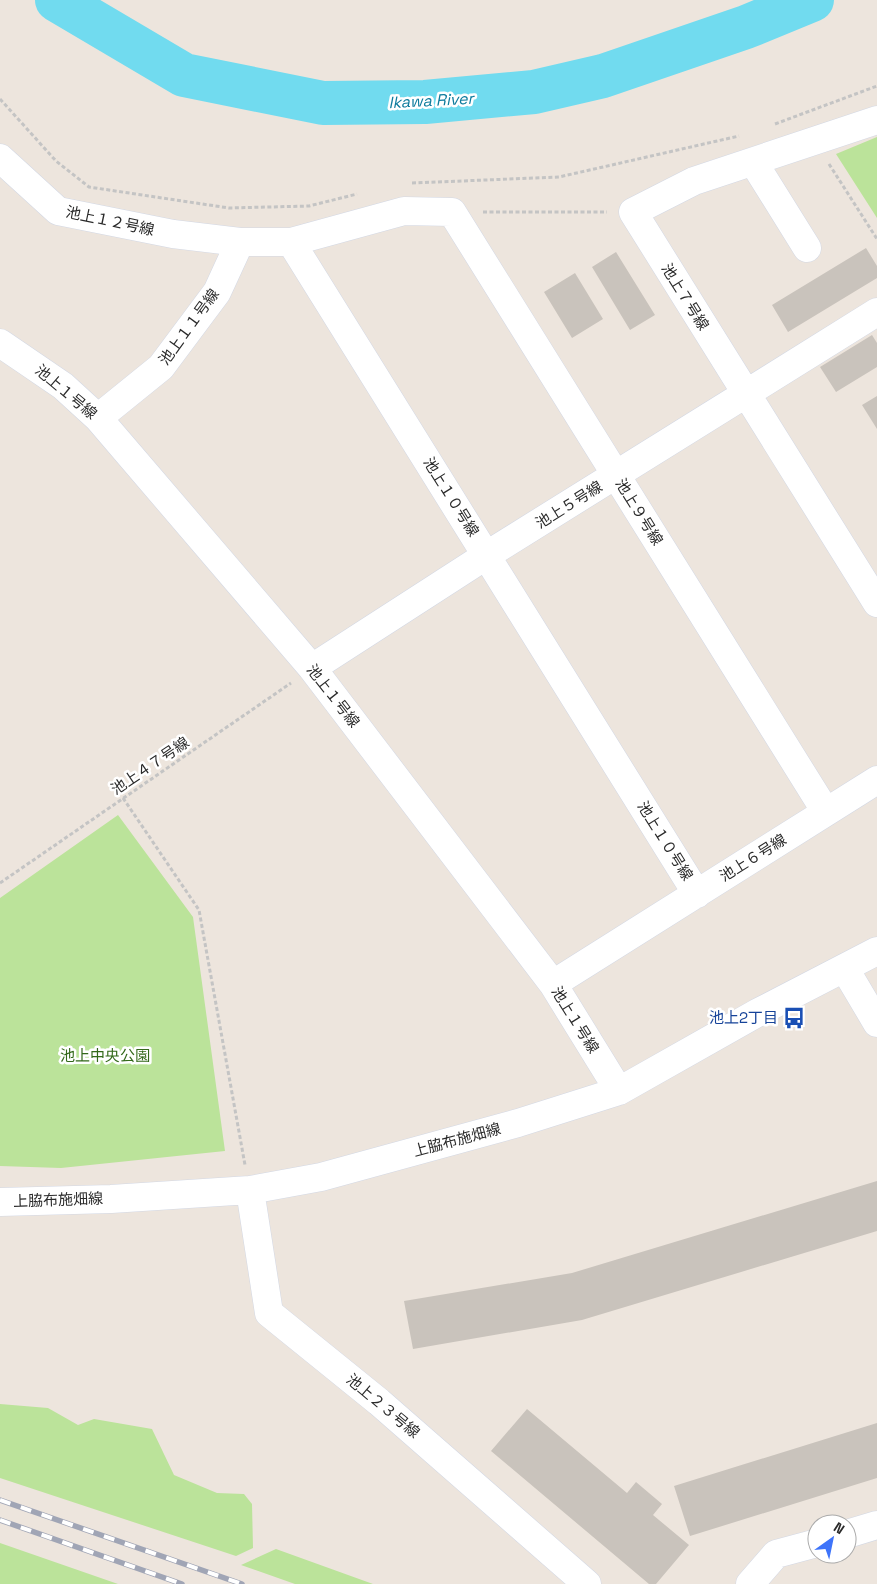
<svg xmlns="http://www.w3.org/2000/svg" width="877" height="1584" font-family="'Space Grotesk','Noto Sans JP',sans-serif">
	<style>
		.green { fill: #bbe39a }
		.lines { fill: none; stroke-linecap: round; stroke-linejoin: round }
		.river { stroke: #71dbef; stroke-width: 44 }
		.building { fill: #c9c3bc }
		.minor-casing { stroke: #d3d8e4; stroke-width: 29 }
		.path { stroke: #c4c4c4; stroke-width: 3; stroke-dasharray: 4 2.5; stroke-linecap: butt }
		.minor { stroke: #fff; stroke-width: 28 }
		.rail-casing { stroke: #a0a5b5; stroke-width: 5.5 }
		.rail { stroke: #fff; stroke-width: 4; stroke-dasharray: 11; stroke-linecap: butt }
		.labels { text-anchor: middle; stroke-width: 5; stroke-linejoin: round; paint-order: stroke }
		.street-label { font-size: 15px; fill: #2b2b2b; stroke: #fff }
		.transit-label { font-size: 15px; fill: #164399; stroke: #fff; text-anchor: end }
		.park-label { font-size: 15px; fill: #33691a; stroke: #fff }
		.water-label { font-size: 16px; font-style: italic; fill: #0d7b9d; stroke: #fff }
	</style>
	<rect width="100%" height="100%" fill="#ede5dd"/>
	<path class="green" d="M877 137V218L836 154Z
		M118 815 193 917 225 1151 61 1168 0 1166V898Z
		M0 1404 48 1408 78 1425 94 1419 152 1429 174 1475 217 1493 244 1494 252 1504 253 1548 236 1556 0 1478Z
		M0 1543 118 1584H0Z
		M276 1549 373 1584H295L241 1565Z"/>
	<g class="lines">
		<path class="river" d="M57 0 184 75 323 103 425 102 534 92 603 76 746 27 812 0"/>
	</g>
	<path class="building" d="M866 248 877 266V278L788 332 772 305Z
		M616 252 655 315 630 330 592 267Z
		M575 273 603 319 572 338 544 292Z
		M872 335 877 343V367L836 392 820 367Z
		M877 396V429L862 405Z
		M877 1181V1231L582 1320 413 1349 404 1301 572 1273Z
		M527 1409 627 1493 636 1482 662 1504 653 1515 689 1545 656 1584H649L491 1451Z
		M877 1423V1478L690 1536 674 1486Z"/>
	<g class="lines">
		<g class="minor-casing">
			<path id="minor" d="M877 120 694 181 633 212 877 603
				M0 158 58 211 173 234 240 242H291
				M754 163 807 248
				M0 343 63 386 98 418 312 668 553 984 619 1091
				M98 418 161 367 217 292 240 242
				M312 668 487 555 877 312
				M697 894 291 242 404 211 452 212 826 812
				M845 969 877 1023
				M553 984 877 780
				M250 1190 269 1313 379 1402 587 1584
				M0 1202 111 1199 250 1190 321 1177 518 1123 619 1091 757 1013 877 951
				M847 1534 877 1525
				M750 1584 776 1554 817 1543"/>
		</g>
		<path class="path" d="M0 99 56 161 89 187 229 208 309 206 357 194
			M775 124 877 86
			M829 164 877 239
			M412 183 559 177 739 136
			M483 212H607
			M123 798 199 910 245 1165
			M0 883 291 683"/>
		<use href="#minor" class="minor"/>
		<g class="rail-casing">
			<path id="rail" d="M0 1500 242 1584
				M0 1520 182 1584"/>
		</g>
		<use href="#rail" class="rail"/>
	</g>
	<defs>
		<g id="bus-bare" transform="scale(1.725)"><path d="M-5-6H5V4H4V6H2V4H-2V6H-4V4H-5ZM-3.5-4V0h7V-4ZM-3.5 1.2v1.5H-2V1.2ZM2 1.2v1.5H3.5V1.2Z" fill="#1a4fb4" stroke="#fff" stroke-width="2.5" paint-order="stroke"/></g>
	</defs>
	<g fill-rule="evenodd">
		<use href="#bus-bare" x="794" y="1018"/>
	</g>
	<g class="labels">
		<g class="street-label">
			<text transform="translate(110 221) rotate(12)" y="5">池上１２号線</text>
			<text transform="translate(685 297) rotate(58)" y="5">池上７号線</text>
			<text transform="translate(189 327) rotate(-54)" y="5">池上１１号線</text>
			<text transform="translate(66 392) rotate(40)" y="5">池上１号線</text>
			<text transform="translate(451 497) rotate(58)" y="5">池上１０号線</text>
			<text transform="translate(569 505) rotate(-32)" y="5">池上５号線</text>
			<text transform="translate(639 512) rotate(58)" y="5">池上９号線</text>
			<text transform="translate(333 696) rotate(52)" y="5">池上１号線</text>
			<text transform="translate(150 766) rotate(-34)" y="5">池上４７号線</text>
			<text transform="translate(665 841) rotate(58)" y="5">池上１０号線</text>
			<text transform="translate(753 858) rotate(-32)" y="5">池上６号線</text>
			<text transform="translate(575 1020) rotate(58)" y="5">池上１号線</text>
			<text transform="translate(457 1140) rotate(-15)" y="5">上脇布施畑線</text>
			<text transform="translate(58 1200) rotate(-2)" y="5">上脇布施畑線</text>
			<text transform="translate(383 1406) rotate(40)" y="5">池上２３号線</text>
		</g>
		<g class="transit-label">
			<text x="778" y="1023">池上2丁目</text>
		</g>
		<g class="park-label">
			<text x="105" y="1061">池上中央公園</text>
		</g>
		<g class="water-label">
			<text transform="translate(431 100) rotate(-3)" y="6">Ikawa River</text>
		</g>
	</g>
	<g transform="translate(832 1539) rotate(33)"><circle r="24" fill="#ffffff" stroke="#aaaaaa"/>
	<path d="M0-4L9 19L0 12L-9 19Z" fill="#3e74fa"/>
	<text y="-8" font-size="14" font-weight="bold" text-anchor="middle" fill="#2b2b2b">N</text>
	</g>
</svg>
